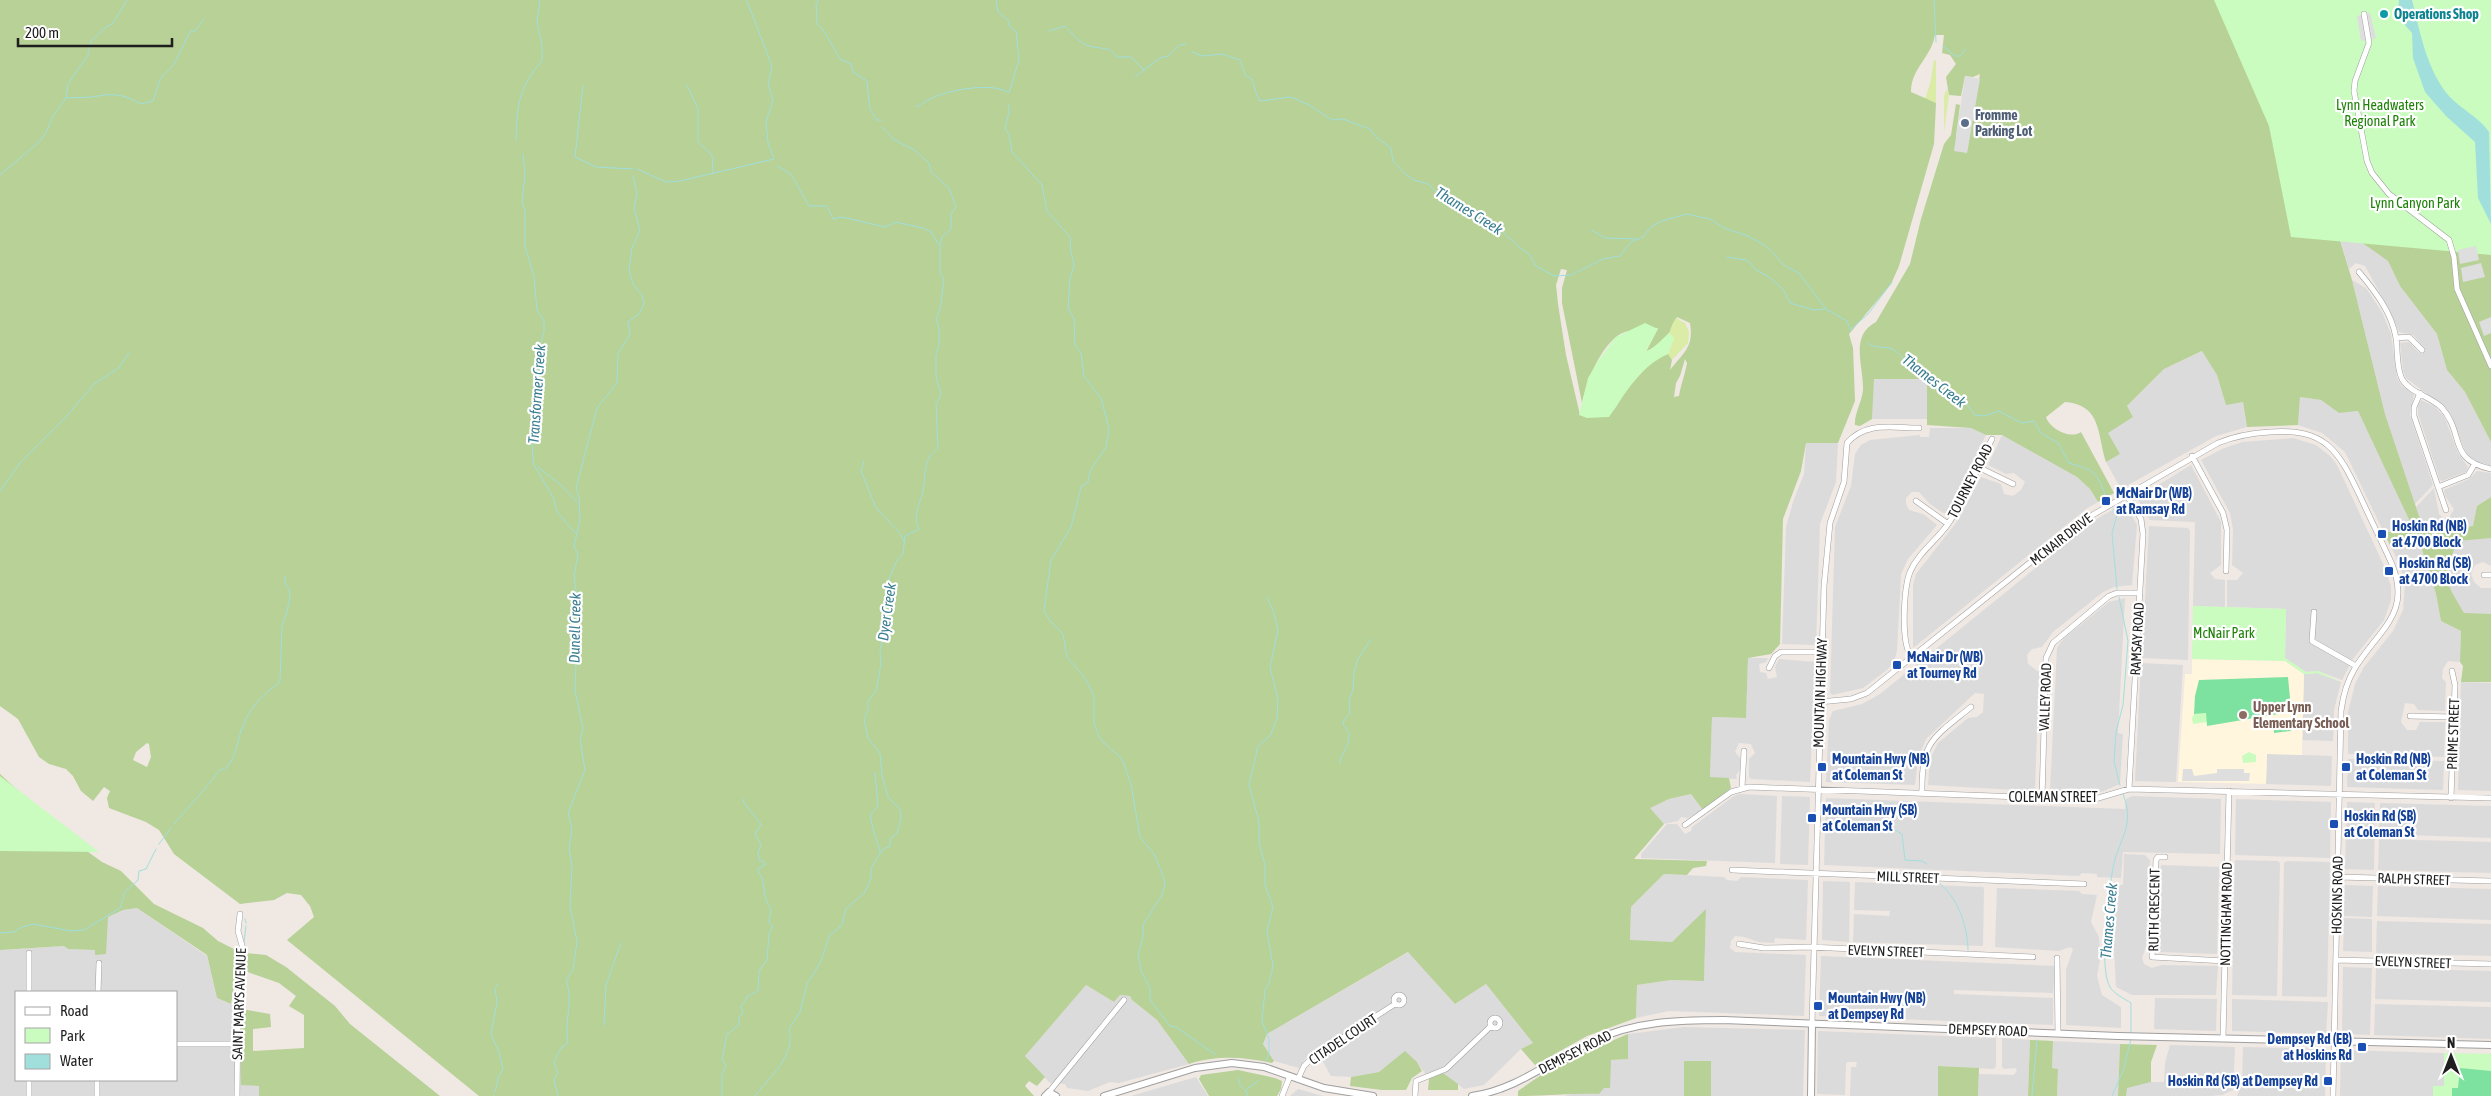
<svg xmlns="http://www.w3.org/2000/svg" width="2491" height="1096" font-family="'Asap Condensed',sans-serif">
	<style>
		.residential { fill: #dcdbdb; fill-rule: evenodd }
		.education { fill: #fff6dd }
		.grass { fill: #dbeca6 }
		.forest { fill: #b7d196; fill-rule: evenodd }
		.park { fill: #c9fcbe }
		.pitch { fill: #7de2a0 }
		.parking { fill: #dedede }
		.water { fill: #a1dfdd }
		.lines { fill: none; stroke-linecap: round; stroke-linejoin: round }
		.stream { stroke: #a1dfdd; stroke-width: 1 }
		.minor-casing { stroke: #9f9f9f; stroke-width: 6 }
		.tertiary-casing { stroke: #9f9f9f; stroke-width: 8 }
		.minor { stroke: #fff; stroke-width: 5 }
		.tertiary { stroke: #fff; stroke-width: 6 }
		.culture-dot { fill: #0f9aa8; stroke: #fff; stroke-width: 2 }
		.service-dot { fill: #5c6f8a; stroke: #fff; stroke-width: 2 }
		.transit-dot { fill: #1a4fb4; stroke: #fff; stroke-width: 2 }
		.education-dot { fill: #8d6e63; stroke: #fff; stroke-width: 2 }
		.labels { text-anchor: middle; stroke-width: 4.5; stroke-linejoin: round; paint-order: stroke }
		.culture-label { font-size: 14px; font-weight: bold; fill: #0d838f; stroke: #fff; text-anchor: start }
		.park-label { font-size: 14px; fill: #1d8106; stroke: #fff }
		.service-label { font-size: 14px; font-weight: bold; fill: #4e5e75; stroke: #fff; text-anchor: start }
		.street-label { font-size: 14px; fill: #1e1e1e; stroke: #fff }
		.transit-label { font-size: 14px; font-weight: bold; fill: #164399; stroke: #fff; text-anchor: start }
		.education-label { font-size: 14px; font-weight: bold; fill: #785e54; stroke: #fff; text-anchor: start }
		.water-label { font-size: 15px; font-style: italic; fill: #3b7e92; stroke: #fff }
	</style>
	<rect width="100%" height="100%" fill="#efe8e3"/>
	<path class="residential" d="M2339 236 2354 237 2388 261 2400 286 2437 334 2447 370 2465 392 2491 442V466L2473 461 2467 455 2447 409 2406 378 2403 371 2400 343 2409 342 2419 353 2425 349 2413 335 2399 332 2391 313 2365 266 2356 263 2349 269Z
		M2352 280 2366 288 2382 312 2391 334 2397 378 2402 386 2414 394 2410 415 2433 485 2415 504 2385 414Z
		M2203 351 2217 375 2226 404 2243 402 2247 427 2216 436 2121 489 2106 462 2120 454 2107 433 2133 417 2127 406 2164 369Z
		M1873 379H1927V419H1872Z
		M2300 397 2321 400 2339 413 2358 411 2412 526 2384 533 2345 452 2322 433 2298 425Z
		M2421 400 2434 406 2444 416 2458 453 2468 467 2466 472 2442 481 2440 480 2418 414V406Z
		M1930 428H1971L1986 435 1946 513H1943L1930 504 1919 492H1912L1906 498V504L1909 510 1923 514 1937 525 1908 559 1901 574 1897 651 1894 661 1888 669 1863 688 1832 695 1830 693 1835 527 1851 486 1855 454 1861 445 1870 440 1920 435V437H1929Z
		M2002 435 2077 477 2090 489 2098 502 2086 509 1913 648V585L1916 574 1959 519 1981 477 2001 484 2004 494 2013 496 2021 490 2025 482 2014 473 2006 474 1988 465Z
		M2293 438 2316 445 2330 456 2337 465 2385 568 2391 586V600L2384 620 2353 659 2342 680 2318 671 2306 672 2285 658 2286 609 2227 607V580H2237L2243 573 2232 565 2233 529 2230 513 2201 460 2222 449 2242 442Z
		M1806 443H1838L1836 482 1820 524 1816 645 1782 644 1786 527 1794 499 1804 474Z
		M2191 465 2221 522V565L2210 573 2215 579 2225 580V607L2193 606 2195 522 2150 520 2137 498Z
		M2477 471 2491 473V497L2477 506 2473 526 2454 528 2433 535 2419 516 2416 507 2434 488 2439 514 2443 518H2449L2454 509 2445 496 2444 490 2469 479Z
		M2123 504H2125L2137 525 2132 585 2114 587 2103 592 2053 632 2042 647 2032 649 2027 655 2028 664 2039 672 2035 791 1928 785 1930 759 1938 743 1968 718 1977 717 1983 712 1984 694 1975 693 1926 739 1918 759 1915 785 1826 782 1829 720 1833 711 1862 704 1880 694 2095 520Z
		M2149 526 2188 528 2190 531 2188 660 2142 658Z
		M2483 538H2491V566L2483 562 2475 565 2471 574 2474 582 2481 588H2491V614H2464L2446 583V566L2458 541Z
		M2420 543 2436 594 2441 621 2461 631 2460 662 2448 661 2443 669 2442 678 2446 682 2445 711 2418 710 2414 704 2405 703 2401 722 2407 730H2416L2420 722H2445L2444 757 2348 754V712L2355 684 2364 667 2393 631 2403 610 2405 584 2400 566 2390 545Z
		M2125 598 2118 733 2123 734 2120 784 2099 793 2050 791 2057 648 2064 638 2109 602Z
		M1748 658H1768L1766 662 1759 664 1760 672 1766 673 1768 679 1777 677 1775 667 1779 659 1815 662 1810 782 1751 779 1749 777V759L1755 753 1751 744 1739 743 1735 752 1740 758V770L1736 775 1737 779 1710 778 1712 717 1746 718Z
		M2141 663 2183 665 2176 782 2135 781Z
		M2317 673 2341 682 2334 710 2333 741 2302 740 2304 674Z
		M2461 682 2491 683V791L2458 790Z
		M2267 754 2332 756 2331 786 2266 784Z
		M2348 759 2444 761 2443 790 2347 787Z
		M1691 794 1703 810 1688 818 1681 817 1678 821 1664 824 1649 808 1669 799Z
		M1740 794 1777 796 1775 863 1641 858V854L1667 824H1677L1685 834 1691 831 1692 827 1734 796Z
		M1782 796 1810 797 1808 865 1780 864Z
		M2132 796 2221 799 2220 854 2123 852 2121 878 2097 877V874L2082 873 2079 876 1824 865 1826 798 2125 809 2126 799Z
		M2236 799 2331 802 2330 858 2235 855Z
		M2347 802 2375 803 2374 870 2345 869Z
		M2380 803 2491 806V838L2379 834Z
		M2379 839 2491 842V873L2378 870Z
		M2124 854 2145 855 2150 860 2146 946 2142 958 2144 964 2152 968 2162 965 2218 966 2216 995H2132L2116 987 2112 914 2113 885H2123Z
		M2235 860 2278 861 2280 863 2277 996 2232 995Z
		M2287 861 2330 862 2327 997 2282 996 2284 863Z
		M2161 865 2219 867 2217 954 2158 952Z
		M1664 874 1724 877 1727 880 1737 881 1741 877 1808 880 1806 940 1775 938 1774 943 1759 942 1744 937 1735 936 1731 941 1730 948 1735 952 1806 955 1804 1016 1669 1011 1636 1018 1637 985 1671 980 1704 981 1706 910 1672 942 1630 941 1631 907Z
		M1823 881 1850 882 1849 942 1822 940Z
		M1855 882 1983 887 1984 890 1983 946 1853 942 1854 914 1889 916 1890 911 1854 910Z
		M2345 885 2373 886 2372 917 2344 916Z
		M2378 886 2491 889V920L2377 916Z
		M1997 888 2079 891 2082 894 2097 895 2091 922 2099 937 2100 959 2097 976 2102 995 2121 1007V1028L2066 1025V970L2073 949 2070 947 2059 951 1995 947Z
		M137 908 207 956 217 998 241 1009V1084L259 1086V1096H0V950L64 946 68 949 96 950 106 933 108 917 123 910ZM16 992H176V1080H16Z
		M2344 918 2372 919V952L2343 951Z
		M2377 921 2491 924V956L2376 953Z
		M1409 952 1455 1004 1486 984 1533 1043 1521 1049 1484 1085 1464 1089 1443 1073 1429 1079 1417 1062 1405 1052 1379 1072 1351 1077 1331 1076 1317 1051 1306 1058 1299 1068 1274 1061 1263 1044 1267 1034Z
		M1821 956 2055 966 2053 993 1954 990V994L2053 998V1025L1819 1016Z
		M2343 967 2372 968 2370 1035 2344 1034 2342 1032Z
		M2376 968 2491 971V1002L2375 999Z
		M1086 985 1114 1002 1120 995 1130 996 1132 1000 1157 1020 1189 1064 1119 1083 1110 1082 1088 1091 1067 1088 1065 1084 1050 1083 1025 1056Z
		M2155 998 2217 999 2216 1031 2154 1029Z
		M2232 999 2328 1002 2326 1034 2232 1031Z
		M2375 1004 2491 1007V1039L2374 1035Z
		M1684 1027 1805 1030 1803 1096H1564L1575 1093 1599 1094 1611 1060 1628 1059V1034Z
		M1818 1031 1996 1038V1067L1993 1069 1938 1066V1096H1850L1851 1067H1856L1857 1062H1848L1846 1063 1845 1095 1817 1094Z
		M2002 1038 2030 1040 2028 1096H1978L1979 1074 2014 1075 2017 1070 2015 1068 2004 1069 2002 1067Z
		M2053 1041 2120 1044 2118 1096H2057L2058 1069 2052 1068Z
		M2170 1045 2235 1047 2233 1090 2222 1095 2209 1096H2126V1088L2144 1082H2164L2165 1063Z
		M2243 1047 2326 1049 2325 1096H2237L2242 1084Z
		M2341 1050 2444 1053V1086H2434L2433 1096H2340Z
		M1196 1077 1208 1096H1131Z
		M1298 1089 1323 1096H1290Z"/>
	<path class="education" d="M2192 659 2285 661 2304 674 2302 755 2267 754 2266 784 2178 782 2185 674H2192Z"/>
	<path class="grass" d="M1934 60 1936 61V103L1925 99 1930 84Z
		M1947 89 1949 95 1944 132V96Z
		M1677 317 1679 320 1685 323 1689 332 1688 343 1672 360 1668 354 1674 338 1669 333 1672 322Z"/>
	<path class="forest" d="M0 0H2357L2491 224V442L2465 392 2447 370 2437 334 2400 286 2388 261 2354 237H2339L2352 280 2385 414 2419 516 2433 535 2454 528 2473 526 2477 506 2491 497V538L2458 541C2441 578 2444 579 2464 613L2491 614V682H2461L2463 666 2460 662 2461 631 2441 621 2436 594 2420 543 2390 545 2384 533 2412 526 2358 411 2339 413 2321 400 2300 397 2298 425 2247 427 2243 402 2226 405 2217 375 2202 351 2164 369 2127 406 2133 417 2108 433 2120 454 2106 462C2097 434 2102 405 2065 402L2046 417C2049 428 2070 440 2081 432L2114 493 2098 502 2090 489 2077 477 2002 435H1986L1971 428 1927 425V379H1874L1872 419 1860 426 1855 425C1854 414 1862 402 1863 390 1864 366 1849 336 1876 322L1910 264 1921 219 1944 144 1951 135 1956 104 1960 105 1956 136 1967 152 1980 74 1973 77 1965 76 1961 96 1949 95 1946 77 1956 64 1950 55 1942 53 1944 35H1935C1931 58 1911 68 1911 92L1936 103 1934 144 1899 266 1891 284 1849 334 1853 348 1855 401 1838 443H1806L1801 471 1783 519 1780 644 1771 654 1748 658 1746 718 1712 717 1710 777 1729 778 1731 788 1703 810 1691 794 1669 799 1650 808 1664 824 1634 859 1707 861 1706 866 1693 868 1687 875 1664 874 1631 907 1630 940 1672 942 1706 909 1704 981 1671 980 1637 985 1636 1018 1587 1036 1535 1065 1521 1049 1533 1043 1486 984 1455 1004 1408 952 1267 1034 1263 1044 1274 1061 1272 1063C1243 1057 1218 1055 1189 1064L1157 1020 1132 1000 1130 996 1120 995 1114 1002 1086 985 1025 1056 1045 1077 1037 1086 1029 1081 1025 1086 1034 1096H479L287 940 314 917 310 906 301 895 287 893 274 900 240 904 174 854 159 830 146 822 109 808 107 798 110 791 104 787 93 801 81 791 73 776 66 769 49 764 39 757 18 719 0 706ZM1561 269 1567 270 1562 288V303L1582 403C1587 381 1598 352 1616 337 1626 328 1645 330 1658 328L1646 352C1653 348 1666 339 1670 331 1672 325 1673 322 1677 317L1690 323C1694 347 1684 352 1670 370L1672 360 1668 354 1655 359 1645 369 1626 390 1614 410 1580 415 1566 355 1558 304 1556 285ZM1685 359 1687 363C1685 375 1681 384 1679 396L1674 397 1676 383 1680 376ZM147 743 149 744 151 757 147 767 133 760 136 752Z
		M0 774 73 841 102 862 121 871 154 904 203 928 218 941 238 951 237 968 231 1004 217 998 207 955 137 908 123 910 108 917 106 954 95 955V950L68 949 64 946 0 950Z
		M245 953 266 955 286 967 335 1006 350 1024 440 1096H259V1086L241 1085V1009L270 1014 271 1027 253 1029V1051L304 1048V1015L289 1006 296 996 279 983 245 971Z
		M1628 1034V1059L1611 1060 1610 1088H1604L1599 1094C1572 1093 1546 1096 1518 1096V1091L1557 1064Z
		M2030 1040 2053 1041 2052 1068 2058 1069 2057 1096H2028Z
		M2120 1044 2157 1045 2151 1062V1082L2127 1088 2126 1096H2118Z
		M1405 1051 1417 1062 1422 1071 1412 1078 1406 1090H1382L1350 1086 1351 1077 1379 1072Z
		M1684 1061H1711V1096H1684Z
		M1938 1066 1979 1068 1978 1096H1938Z
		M1238 1070 1275 1078 1282 1081 1281 1089 1277 1096H1209L1199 1079 1201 1075Z
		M1443 1073 1458 1084V1090H1428L1429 1079Z"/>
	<path class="park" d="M2214 0H2491V255L2291 237 2269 126Z
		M1645 323 1658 329 1646 351C1655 348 1661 340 1669 333L1674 338 1668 354C1639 367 1626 393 1609 417L1587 418 1579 415 1588 378 1598 361 1616 337Z
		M2193 606 2286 609 2285 658 2306 672 2318 671 2341 682 2317 673 2304 674 2285 661 2192 659Z
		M2206 713 2207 722 2193 724 2192 718 2194 714Z
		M2249 752 2256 755V762L2243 763 2242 756Z
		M0 776 99 852 0 851Z
		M2444 1053 2491 1054V1096H2433V1086H2444Z"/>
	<path class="pitch" d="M2288 677 2291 709 2284 713 2207 726 2206 713 2194 714 2195 696 2199 680Z
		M2290 722 2291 731 2274 733 2273 724Z
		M2460 1068 2491 1071V1096H2452V1088H2458Z"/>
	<path class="parking" d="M2370 13 2376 38 2361 41 2357 16Z
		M1965 76 1980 79 1967 153 1954 151Z
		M2476 246 2479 260 2460 264 2458 250Z
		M2481 263 2485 277 2463 282 2461 268Z
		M2491 317V333L2484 336 2479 322Z
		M2183 769H2192L2194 776 2217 773V769H2244V773H2250L2249 781H2182Z"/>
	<path class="water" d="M2399 0H2412C2420 32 2427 71 2449 96 2462 110 2479 117 2489 132L2491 224 2478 198 2475 142 2446 116 2425 92 2413 58 2412 33 2398 17Z"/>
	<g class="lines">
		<path class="stream" d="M818 0 816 5 817 24 824 31 840 59 851 64 853 72 867 81 870 110 877 120H881
			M996 0 998 12 1008 20 1010 27 1016 31 1019 60 1009 93
			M1934 0 1936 42
			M1049 31 1065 26C1072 33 1079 43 1089 46 1103 50 1108 45 1117 57H1131L1144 70
			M1943 46 1955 56H1960L1966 49
			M1192 52 1202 56 1222 54 1240 60 1245 75 1252 79 1257 96 1260 101 1291 97 1309 105 1332 120 1343 119 1370 129 1376 137 1391 148 1393 161 1403 172 1414 180 1428 184 1440 195 1454 199 1459 202 1466 212 1493 223 1518 246 1529 254 1536 266 1554 276 1571 275 1603 259 1620 256 1631 242 1643 237 1651 227 1662 221 1686 214 1710 219 1724 228 1748 236 1766 246 1785 266 1799 273 1826 309 1847 321 1851 330
			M1135 77 1160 58 1168 56 1180 45 1186 44
			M687 85 698 109V142L712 155 713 173
			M583 86 575 157 596 167 633 169
			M66 98C74 97 92 98 98 96 113 93 127 95 140 104L153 101 160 79 174 64 190 32 195 31 204 19
			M1008 104 1009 112 1005 129 1009 134 1012 152 1042 185 1047 211 1070 237 1071 252 1074 266 1070 279 1068 308 1074 319 1075 345 1081 353 1084 376 1101 398 1109 429 1106 447 1090 471 1088 482 1081 487 1071 527 1051 560 1044 611 1051 622 1063 634 1067 657 1085 678 1094 696V724L1101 740 1121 758 1125 767 1131 784 1140 837 1154 854 1163 876 1165 884 1162 895 1143 925V937L1138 954 1141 971 1150 988V1000L1170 1026 1176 1027 1216 1055
			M916 107C921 105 925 101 930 99 947 90 991 82 1008 92
			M516 141C517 107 518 87 542 61V46L537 22 540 0
			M523 154 525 175 522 202 525 211V247L534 276 537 310 544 321V332L538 352 540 383 537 396 539 409 536 434 532 445 533 458 534 465 553 497 557 512 576 534
			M777 166 791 174 809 206H827L833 219 842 217 885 227 896 222 923 228 931 232 939 245
			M637 169 666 182 680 181 774 159 768 143 766 122 773 100 768 85 772 66 747 1
			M0 175 39 142 46 133 53 116 66 98 68 84 88 55 91 41 106 27 113 23 127 0
			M1591 230 1605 238 1636 239
			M1727 257 1746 260 1751 264 1756 270 1769 277 1783 289 1790 303 1814 310 1825 309
			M1851 329 1868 314 1892 282
			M1868 343C1876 350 1886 345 1894 350 1904 357 1907 367 1920 368 1923 371 1925 376 1929 378 1936 382 1945 385 1948 394L1963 400 1975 415 1984 416 1999 411 2022 423 2034 421 2041 433 2058 443 2069 463C2093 470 2097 470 2106 498
			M864 461 861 471 876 508 900 533 904 542
			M538 467 561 485 577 502
			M0 491 20 463 65 418 94 384 119 368 129 353
			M2113 509 2117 515 2112 533 2117 589
			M2119 597 2128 641 2123 705 2116 732 2114 761 2120 785
			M1340 763C1340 754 1350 746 1349 736 1349 730 1344 728 1343 722L1350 713 1349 700 1353 691 1354 672 1358 659 1371 639
			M875 773 878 805C877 808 872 811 871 815 869 821 878 842 880 852
			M2123 794C2134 822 2123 834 2115 859 2109 883 2098 968 2110 987 2114 994 2125 999 2131 1003V1035
			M1891 803 1890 827 1902 834 1905 860 1922 861 1927 864
			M174 824C189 806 205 790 218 772 220 769 224 770 227 767 236 757 237 743 241 731 248 709 261 696 280 682L282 625C285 621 291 597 290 593 289 586 284 587 285 577
			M159 844 171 828
			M1940 884C1958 898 1968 927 1968 950
			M245 919 246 923
			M0 933 14 932 22 927 33 924 71 931 84 930 120 908 125 892 138 880 139 871 146 869 156 849
			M244 942 246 926
			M496 986 498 984
			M604 1025 606 985 621 943
			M1266 1060 1269 1054V1039L1262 1021 1265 990 1269 983 1273 966 1267 931 1273 907 1265 885V865L1259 843V821L1249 785 1258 746 1270 736 1277 718 1278 699 1270 667 1278 630 1274 613 1267 597
			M1238 1078 1240 1085 1247 1092V1096
			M1247 1089 1258 1081
			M495 1092 498 1078 503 1069 499 1052 491 1035 497 1002 495 988
			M493 1096 494 1095
			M558 1096 554 1080 558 1073 554 1062 561 1048 568 1043C564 1022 574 998 566 980L573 970 577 942 570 905 572 866 569 849 572 829 568 813 585 770 580 739 583 729 575 690 576 663 573 636V620L578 604 574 576 578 555 574 546 580 520 579 496 576 488 597 408 617 383 618 353 630 335 628 322 640 313 644 303 642 295 633 284 629 271 632 248 640 230 634 208 637 194 633 176
			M722 1096V1074L726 1065 722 1060 727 1034 739 1025V1017L743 1013 741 1006 746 1000V997L758 991 759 971 767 960 769 934 773 926 769 923 771 909C761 897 767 882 758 871L759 868 766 864 763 861H760L758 852 761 845 755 834 761 824 744 803 743 799
			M755 1096C769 1077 796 1056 789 1029L800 1012 807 984 820 963 830 935 842 925 846 909 865 892 871 878V868L883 849 890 846V839L897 833 901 819 900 809 888 797 882 775 880 753 868 738 864 719 868 711V701L876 691 878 681 881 664 880 649 884 636 885 600 888 581 897 560 903 554 905 536 919 529C912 515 920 505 923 491 925 481 924 470 928 460 930 454 935 452 938 448L936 405 941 394 936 377V355L939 345V328L936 319 940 310 944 280 940 272V246L942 237 951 229V214L956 207 949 188 931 172 929 163 916 151 893 139 882 127
			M2032 1096 2037 1040
			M2112 1096 2123 1071 2131 1039"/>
		<g class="minor-casing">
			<path id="minor" d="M2364 14 2369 43 2355 81 2354 91 2367 161 2372 173 2389 194 2449 240 2454 257 2457 289 2491 366
				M2359 272C2375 291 2392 313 2396 338 2398 351 2396 367 2402 379 2410 393 2432 397 2442 408 2465 434 2447 460 2491 469
				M2396 338 2409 337 2422 350
				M2420 393 2414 407V416L2446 510
				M2192 456 2223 513 2227 530 2226 571
				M1978 467 2013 484
				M2438 487 2468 475 2474 465
				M2126 494 2141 519 2143 534 2129 789
				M1916 501 1948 524
				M2484 575H2491
				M2314 612 2312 641 2356 666
				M1912 657C1900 645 1904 588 1910 572 1918 553 1937 540 1948 524 1966 498 1978 467 1992 439
				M1769 668 1775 656 1781 652H1821
				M1819 702 1851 699 1867 693 2082 521 2218 443C2235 436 2252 433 2270 432 2326 428 2338 450 2360 496 2370 518 2381 540 2391 562 2413 613 2379 629 2355 668 2347 681 2343 696 2341 711L2333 1096
				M2410 716 2454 717
				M1742 788 1744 751
				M1922 793C1921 741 1933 738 1971 707
				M2042 798 2046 658 2053 643 2109 596 2117 593H2140
				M2451 798 2455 685 2452 671
				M1685 825 1731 792 1749 787 2074 799H2095L2129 789 2491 798
				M2165 857H2158L2156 860 2152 957 2225 961
				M1732 870 2084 884
				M2338 877 2491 881
				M1739 944 1764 948 1809 947 2033 957
				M2057 958 2058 1033
				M2336 960 2491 964
				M29 992V953
				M98 992 99 963
				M1394 1000a5 5 0 1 1 10 0a5 5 0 1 1-10 0Z
				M1490 1023a5 5 0 1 1 10 0a5 5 0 1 1-10 0Z
				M1812 1024 1824 586 1830 523 1844 482 1847 443C1866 421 1892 428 1919 428
				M2223 1038 2229 791
				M176 1044H237
				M1298 1079 1304 1066 1314 1056 1395 1004
				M1049 1092 1124 1000
				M29 1096V1080
				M97 1096V1080
				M237 1096 238 1008 243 949 238 931 240 914
				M1282 1096 1290 1076
				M1415 1096 1416 1081 1446 1069 1491 1026"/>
		</g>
		<g class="tertiary-casing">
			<path id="tertiary" d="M1045 1096 1049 1092 1056 1096
				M1104 1096 1195 1068 1232 1063 1264 1067 1324 1088 1373 1096
				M1472 1096C1517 1090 1552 1059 1593 1041 1635 1021 1679 1020 1724 1020L2118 1036 2491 1045
				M1811 1096 1812 1024"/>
		</g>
		<use href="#minor" class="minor"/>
		<use href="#tertiary" class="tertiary"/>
	</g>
	<circle class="culture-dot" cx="2384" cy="14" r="5"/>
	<circle class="service-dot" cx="1965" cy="123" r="5"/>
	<g class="transit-dot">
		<rect x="2101" y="496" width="10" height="10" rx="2.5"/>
		<rect x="2377" y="529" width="10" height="10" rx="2.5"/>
		<rect x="2384" y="566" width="10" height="10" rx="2.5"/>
		<rect x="1892" y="660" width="10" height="10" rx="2.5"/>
		<rect x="1817" y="762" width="10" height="10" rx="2.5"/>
		<rect x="2341" y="762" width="10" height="10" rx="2.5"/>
		<rect x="1807" y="813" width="10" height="10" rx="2.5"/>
		<rect x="2329" y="819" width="10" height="10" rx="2.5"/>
		<rect x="1813" y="1001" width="10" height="10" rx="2.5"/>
		<rect x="2357" y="1042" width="10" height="10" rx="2.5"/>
		<rect x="2323" y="1076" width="10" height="10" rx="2.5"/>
	</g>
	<circle class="education-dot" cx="2243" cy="715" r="5"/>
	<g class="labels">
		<g class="culture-label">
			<text x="2394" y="19">Operations Shop</text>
		</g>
		<g class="park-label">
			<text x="2380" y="110">Lynn Headwaters<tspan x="2380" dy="16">Regional Park</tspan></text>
			<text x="2415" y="208">Lynn Canyon Park</text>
			<text x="2224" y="638">McNair Park</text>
		</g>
		<g class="service-label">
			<text x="1975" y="120">Fromme<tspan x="1975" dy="16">Parking Lot</tspan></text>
		</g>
		<g class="street-label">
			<text transform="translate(1970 481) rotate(-63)" y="5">TOURNEY ROAD</text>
			<text transform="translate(2061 539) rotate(-38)" y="5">MCNAIR DRIVE</text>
			<text transform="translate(2137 639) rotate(-87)" y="5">RAMSAY ROAD</text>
			<text transform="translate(1820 693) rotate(-88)" y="5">MOUNTAIN HIGHWAY</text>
			<text transform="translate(2045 697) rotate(-88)" y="5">VALLEY ROAD</text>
			<text transform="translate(2453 734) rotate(-88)" y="5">PRIME STREET</text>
			<text x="2053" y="802">COLEMAN STREET</text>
			<text transform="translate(1908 877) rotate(2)" y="5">MILL STREET</text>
			<text transform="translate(2414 879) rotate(2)" y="5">RALPH STREET</text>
			<text transform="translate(2337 895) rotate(-89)" y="5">HOSKINS ROAD</text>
			<text transform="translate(2154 910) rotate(-89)" y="5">RUTH CRESCENT</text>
			<text transform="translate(2226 914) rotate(-89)" y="5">NOTTINGHAM ROAD</text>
			<text transform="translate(1886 951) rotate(2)" y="5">EVELYN STREET</text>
			<text transform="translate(2413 962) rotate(2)" y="5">EVELYN STREET</text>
			<text transform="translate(239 1004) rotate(-88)" y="5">SAINT MARYS AVENUE</text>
			<text transform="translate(1988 1030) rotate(2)" y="5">DEMPSEY ROAD</text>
			<text transform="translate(1343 1039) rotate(-34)" y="5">CITADEL COURT</text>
			<text transform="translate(1575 1052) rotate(-27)" y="5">DEMPSEY ROAD</text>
		</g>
		<g class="transit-label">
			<text x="2116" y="498">McNair Dr (WB)<tspan x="2116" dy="16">at Ramsay Rd</tspan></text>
			<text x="2392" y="531">Hoskin Rd (NB)<tspan x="2392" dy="16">at 4700 Block</tspan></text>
			<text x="2399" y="568">Hoskin Rd (SB)<tspan x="2399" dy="16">at 4700 Block</tspan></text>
			<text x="1907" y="662">McNair Dr (WB)<tspan x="1907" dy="16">at Tourney Rd</tspan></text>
			<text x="1832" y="764">Mountain Hwy (NB)<tspan x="1832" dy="16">at Coleman St</tspan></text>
			<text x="2356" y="764">Hoskin Rd (NB)<tspan x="2356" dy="16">at Coleman St</tspan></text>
			<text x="1822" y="815">Mountain Hwy (SB)<tspan x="1822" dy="16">at Coleman St</tspan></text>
			<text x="2344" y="821">Hoskin Rd (SB)<tspan x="2344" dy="16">at Coleman St</tspan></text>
			<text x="1828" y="1003">Mountain Hwy (NB)<tspan x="1828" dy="16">at Dempsey Rd</tspan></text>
			<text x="2352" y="1044" text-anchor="end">Dempsey Rd (EB)<tspan x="2352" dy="16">at Hoskins Rd</tspan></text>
			<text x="2318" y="1086" text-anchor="end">Hoskin Rd (SB) at Dempsey Rd</text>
		</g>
		<g class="education-label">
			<text x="2253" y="712">Upper Lynn<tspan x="2253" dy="16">Elementary School</tspan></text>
		</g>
		<g class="water-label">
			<text transform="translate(1469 211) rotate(32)" y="5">Thames Creek</text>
			<text transform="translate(1934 381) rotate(38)" y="5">Thames Creek</text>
			<text transform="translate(537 394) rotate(-86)" y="5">Transformer Creek</text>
			<text transform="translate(887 612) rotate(-82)" y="5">Dyer Creek</text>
			<text transform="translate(575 628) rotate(-89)" y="5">Dunell Creek</text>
			<text transform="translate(2109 921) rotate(-85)" y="5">Thames Creek</text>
		</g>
	</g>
	<rect x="15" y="991" width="162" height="90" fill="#ffffff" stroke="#a5a5a5"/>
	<rect x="25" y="1007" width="25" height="8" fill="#ffffff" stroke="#a5a5a5"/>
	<text x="60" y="1016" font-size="15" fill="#1e1e1e">Road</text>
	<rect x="25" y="1028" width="25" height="15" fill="#c9fcbe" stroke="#a5a5a5"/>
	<text x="60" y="1041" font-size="15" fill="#1e1e1e">Park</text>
	<rect x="25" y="1054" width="25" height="15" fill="#a1dfdd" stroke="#a5a5a5"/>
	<text x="60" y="1066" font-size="15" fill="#1e1e1e">Water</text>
	<g transform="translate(2451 1056)" stroke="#ffffff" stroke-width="4" paint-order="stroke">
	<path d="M0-4L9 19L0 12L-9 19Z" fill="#1e1e1e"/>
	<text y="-8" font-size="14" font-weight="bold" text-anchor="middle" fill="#1e1e1e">N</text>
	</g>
	<path d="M18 38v8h154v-8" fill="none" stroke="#1e1e1e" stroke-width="2.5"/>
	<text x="25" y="38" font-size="15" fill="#1e1e1e" stroke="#ffffff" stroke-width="4" paint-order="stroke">200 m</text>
</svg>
